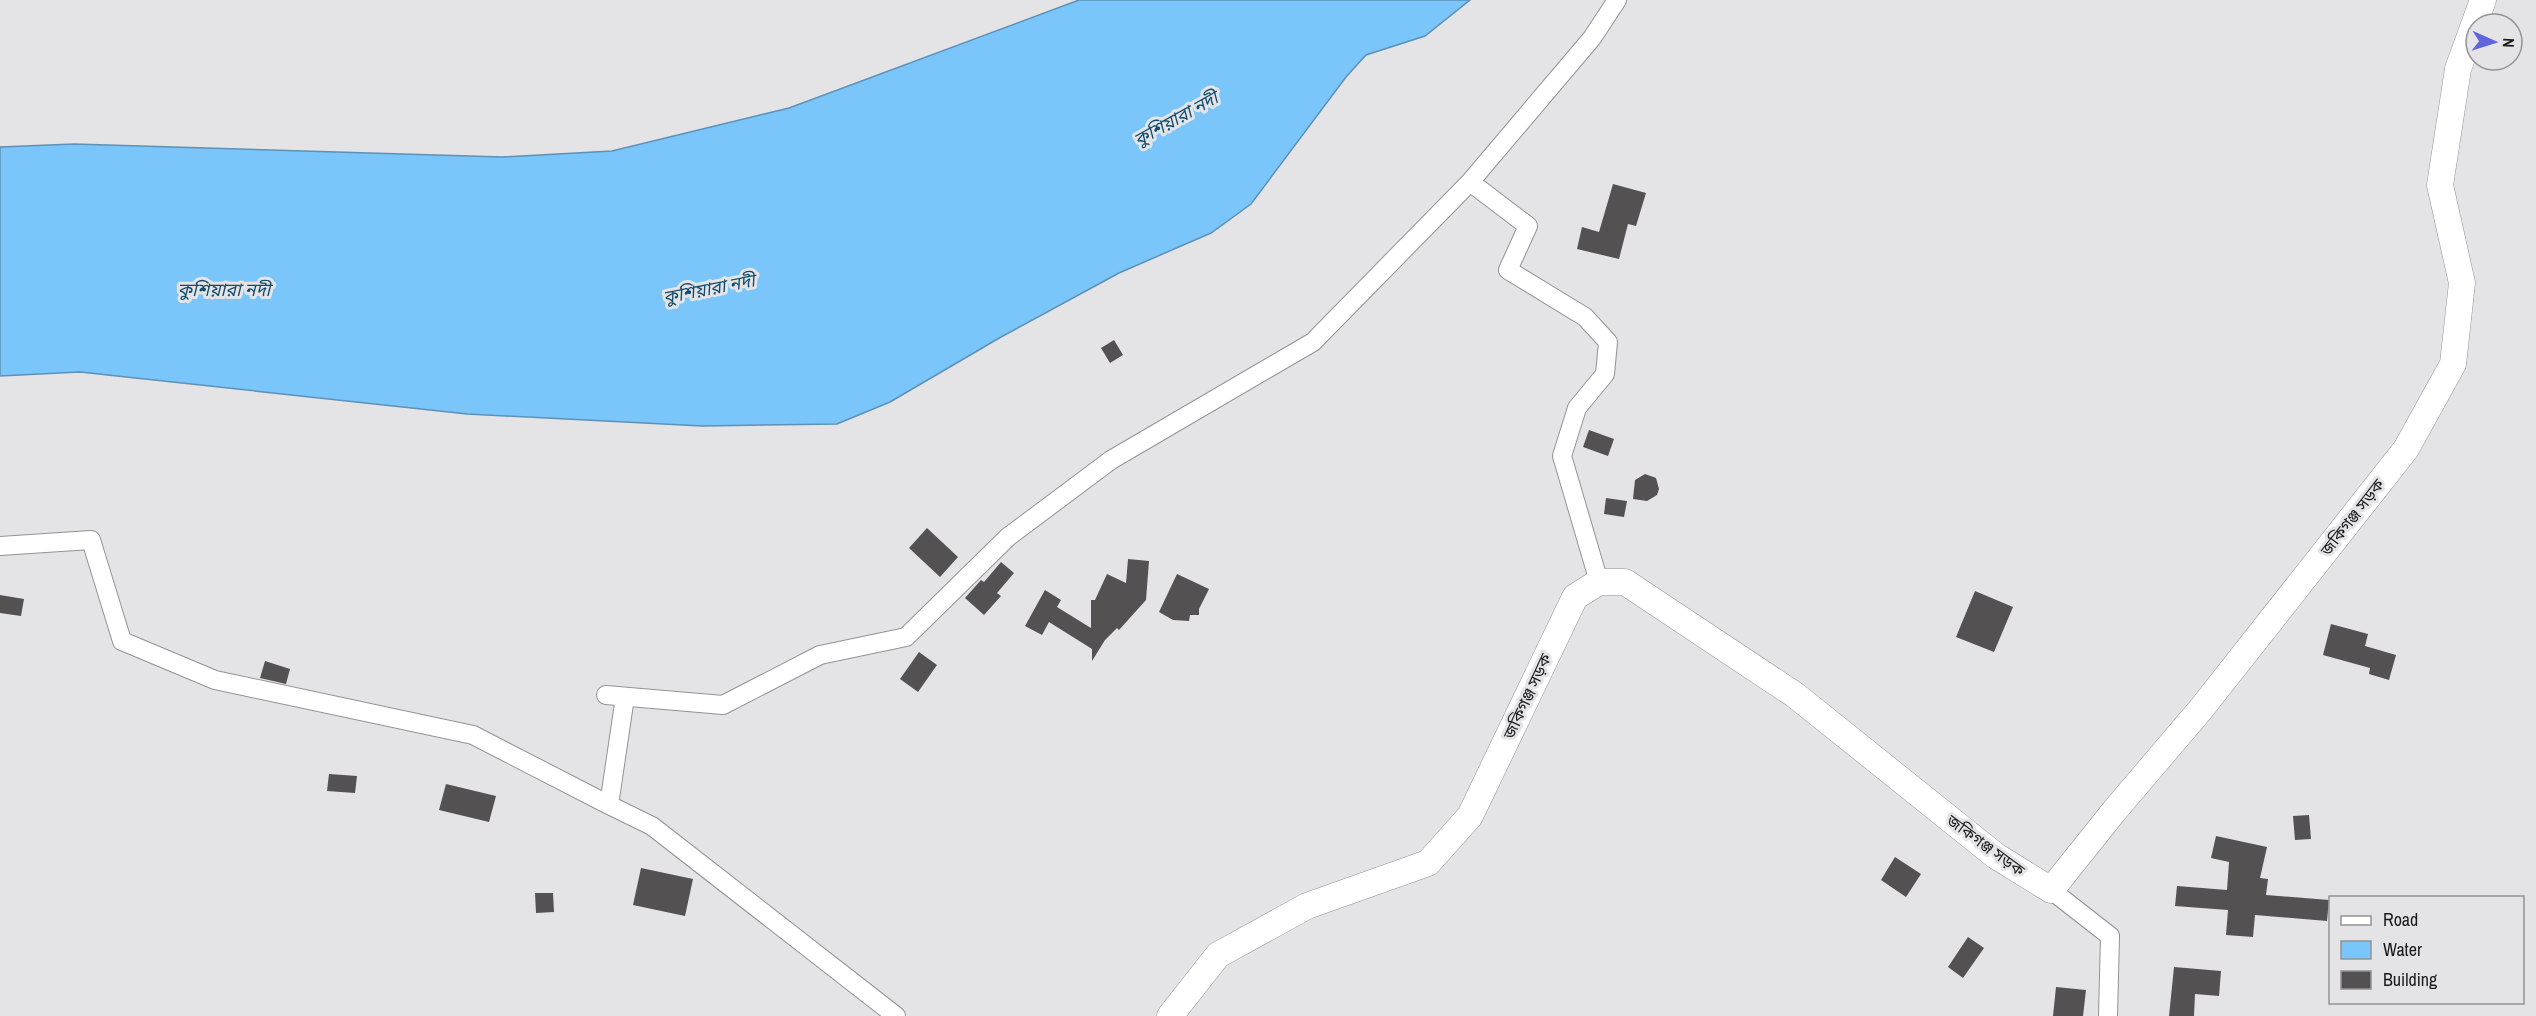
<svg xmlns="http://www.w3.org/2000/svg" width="2536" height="1016" font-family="'Archivo Narrow','Noto Sans Bengali',sans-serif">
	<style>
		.water { fill: #7ac5fa; stroke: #5d91b7; stroke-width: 1.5 }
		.building { fill: #535152 }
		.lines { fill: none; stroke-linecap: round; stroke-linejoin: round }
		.street-casing { stroke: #929395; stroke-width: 20 }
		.secondary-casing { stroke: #929395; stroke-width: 27 }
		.street { stroke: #fff; stroke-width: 18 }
		.secondary { stroke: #fff; stroke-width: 26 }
		.labels { text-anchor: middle; stroke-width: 6; stroke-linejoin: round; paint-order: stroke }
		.street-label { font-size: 16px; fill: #19191a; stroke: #e4e4e6 }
		.water-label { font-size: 18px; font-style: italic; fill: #114b6e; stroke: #e4e4e6 }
	</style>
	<rect width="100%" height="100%" fill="#e4e4e6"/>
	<path class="water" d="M1079 0H1470L1425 36 1366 55 1346 77 1251 204 1211 233 1119 273 1001 337 890 402 837 424 702 426 467 414 80 372 0 376V147L74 144 502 157 612 151 789 108Z"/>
	<path class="building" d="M1613 184 1646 193 1636 226 1628 224 1619 259 1577 249 1582 227 1599 232Z
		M1114 340 1123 355 1110 363 1101 348Z
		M1589 430 1614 439 1608 456 1583 447Z
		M1645 474 1656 478 1659 489 1657 495 1647 501 1633 499 1635 480Z
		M1606 498 1627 501 1624 517 1604 514Z
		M927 528 958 557 940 577 909 548Z
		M1128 559 1149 561 1146 600 1119 630 1117 628 1105 640 1092 661V649L1049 622 1042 635 1025 626 1045 590 1061 600 1057 607 1091 628V600H1095L1107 574 1126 583Z
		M1001 562 1014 573 997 593 1001 596 984 615 965 598 981 580 984 582Z
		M1177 574 1209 589 1199 609V615H1190L1189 621 1173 620 1159 612Z
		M1975 591 2013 607 1994 652 1956 637Z
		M0 595 24 599 21 616 0 613Z
		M2331 624 2368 634 2365 646 2396 655 2389 680 2369 674 2370 668 2323 655Z
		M919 652 937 665 918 692 900 679Z
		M265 661 290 669 286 684 260 678Z
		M329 774 357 776 355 793 327 791Z
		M446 784 496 796 489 822 439 810Z
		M2309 815 2311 839 2295 840 2293 816Z
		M2216 836 2267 847 2260 878 2268 879 2266 895 2329 900 2327 921 2255 915 2253 937 2226 935 2228 910 2175 906 2177 886 2227 890 2229 862 2211 858Z
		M1895 857 1921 874 1906 897 1881 880Z
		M641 868 693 879 685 916 633 905Z
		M535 893H553L554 912 536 913Z
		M1968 937 1984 948 1963 978 1948 967Z
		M2174 967 2221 971 2219 996 2195 994 2194 1016H2169Z
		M2056 987 2086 990 2083 1016H2053Z"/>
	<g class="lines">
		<g class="street-casing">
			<path id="street" d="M0 546 91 540 122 641 215 680 473 735 609 805
				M1599 582 1562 456 1577 408 1605 374 1608 342 1585 317 1508 270 1528 226 1470 182 1592 38 1617 0
				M606 695 723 705 820 655 906 637 1008 537 1111 460 1313 342 1470 182
				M625 697 609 805 652 826 896 1016
				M2051 890 2110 936 2108 1016"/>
		</g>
		<g class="secondary-casing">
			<path id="secondary" d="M1170 1016 1218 955 1307 906 1428 863 1470 816 1575 597 1599 582H1625L1795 695 1996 856 2051 890 2115 810 2201 709 2406 449 2453 364 2462 283 2440 185 2458 69 2483 0"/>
		</g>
		<use href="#street" class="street"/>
		<use href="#secondary" class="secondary"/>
	</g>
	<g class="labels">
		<g class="street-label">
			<text transform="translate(2352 517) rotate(-52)" y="6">জকিগঞ্জ সড়ক</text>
			<text transform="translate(1527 696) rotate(-65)" y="6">জকিগঞ্জ সড়ক</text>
			<text transform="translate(1986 845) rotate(36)" y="6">জকিগঞ্জ সড়ক</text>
		</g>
		<g class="water-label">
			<text transform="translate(1176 119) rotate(-29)" y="6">কুশিয়ারা নদী</text>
			<text transform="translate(709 289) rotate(-11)" y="6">কুশিয়ারা নদী</text>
			<text x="224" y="296">কুশিয়ারা নদী</text>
		</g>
	</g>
	<rect x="2329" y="896" width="195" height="108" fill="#e4e4e6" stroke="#939394" stroke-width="1.5"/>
	<rect x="2341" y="916" width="30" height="9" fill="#ffffff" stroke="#939394" stroke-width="1.5"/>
	<text x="2383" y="926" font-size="18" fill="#19191a">Road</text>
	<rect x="2341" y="941" width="30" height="18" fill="#7ac5fa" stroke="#939394" stroke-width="1.5"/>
	<text x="2383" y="956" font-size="18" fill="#19191a">Water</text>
	<rect x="2341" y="971" width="30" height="18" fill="#535152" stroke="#939394" stroke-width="1.5"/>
	<text x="2383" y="986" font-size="18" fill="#19191a">Building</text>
	<g transform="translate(2494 42) rotate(93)"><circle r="28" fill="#e4e4e6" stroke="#939394" stroke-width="1.5"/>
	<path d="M0-4.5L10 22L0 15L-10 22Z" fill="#6165dd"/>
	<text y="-9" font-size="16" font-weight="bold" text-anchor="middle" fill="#19191a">N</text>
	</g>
</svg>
